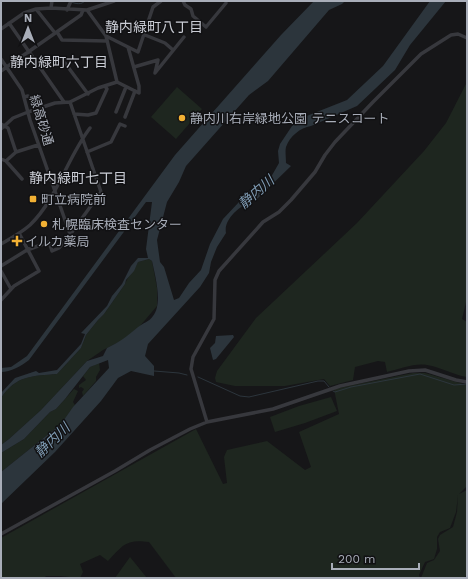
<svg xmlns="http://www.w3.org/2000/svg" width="468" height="579" font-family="'Work Sans','Noto Sans JP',sans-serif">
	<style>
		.green { fill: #1e261f }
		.water { fill: #2c353c }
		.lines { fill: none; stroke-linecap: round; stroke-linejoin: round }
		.stream { stroke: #2c353c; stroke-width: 1 }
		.minor { stroke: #37383d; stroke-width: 3.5 }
		.poi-dot { fill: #f2b134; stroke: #111113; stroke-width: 1.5 }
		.labels { text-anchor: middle; stroke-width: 3; stroke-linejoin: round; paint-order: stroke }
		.poi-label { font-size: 13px; fill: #a8adb8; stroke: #111113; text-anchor: start }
		.street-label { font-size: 13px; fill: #a8adb8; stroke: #111113 }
		.neighbourhood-label { font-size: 14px; fill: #c9ccd4; stroke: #111113 }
		.water-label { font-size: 14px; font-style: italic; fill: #7f9bb3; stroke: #111113 }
	</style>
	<rect width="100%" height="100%" fill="#161618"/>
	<path class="green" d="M467 82V298L462 319 467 322V377C453 375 441 367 427 365 414 363 400 369 387 372L385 362 378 361 355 367 353 380 330 386 324 379 285 386H235L216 382 215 378 217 371 256 318 357 223 424 151 446 123Z
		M177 87 202 109 176 139 151 117Z
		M149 259 152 261 157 288V306L140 326 123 340 103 350 87 361 41 410 9 439 1 445V398C16 375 33 376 57 374L81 348 86 335 98 320 104 314 125 284C127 278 135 269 138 262Z
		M99 363 100 370 96 377V381L83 396 82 392 84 389 81 387 79 388V385L86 380 83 376 90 367Z
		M413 373H425L467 385V486L459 494 467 490V575L463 578H421L427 563 434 560 440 551 438 539 440 535 453 527 457 512 458 495 456 512 450 528 440 532 437 537V549L434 559 425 562 419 575 420 578H176L149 542C126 539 123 545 108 561L100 555 80 564 83 572 80 578 60 576H46L44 578H1V538L196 429 223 484 227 483 224 457 227 450 267 441 305 470 311 467 299 432 339 414 334 389Z
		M74 389 78 391 73 402 75 405 61 424 1 472V453L24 439 50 412 56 409Z
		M331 397 337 411 305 423 275 432 270 417 299 406Z
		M130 557 147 578H115Z"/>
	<path class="water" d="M314 1H345L342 4 329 10 268 81 249 95 186 166 179 182 167 202 157 240 160 262 164 267 174 300 179 298 189 283 201 270 210 244 223 219 258 182 264 181 271 177 279 163 278 151 280 144 292 126 304 117 347 100 383 66 430 1H446L410 45 395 70 357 106 311 126C300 128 290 136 286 147 285 151 286 158 286 163L291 166 257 199H255C243 204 223 218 226 233L217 247 211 262 209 273 200 287 148 344 145 356 154 366V376L131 371 118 378 101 401 55 452 1 504V472L61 424 73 407 109 368 108 360 90 367 65 399 56 409 50 412 24 439 1 453V445L9 439 41 410 87 361 103 356 107 348C121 341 126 337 138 327 143 323 149 322 153 316 163 304 155 275 152 261L149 259 138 262 134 271 126 280 125 284 104 314 98 320 86 335 81 348 57 374C33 376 16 375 1 398V393L15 378 36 371 39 373 57 370 81 344 85 334 81 333 107 306 112 296 122 284 131 266 138 258H148L146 249 152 202H146L29 360C21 366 11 372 1 372V368L11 367 27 356 175 155 281 35Z
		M233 335 234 337 216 359 213 360 210 348 215 343 216 336Z"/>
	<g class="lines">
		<path class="stream" d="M71 2C77 4 81 5 85 1
			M154 371 179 373 187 375
			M198 377 240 396 249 397 318 381H324L329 387
			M333 391 335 392 351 387 420 374 454 385 467 384"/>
		<path class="minor" d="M183 1 185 5 191 9 193 16 206 27 226 3
			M51 8 52 1
			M36 9 55 33
			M67 10 71 1
			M87 10 106 36 117 82
			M9 23 64 102
			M1 29 24 13 36 9 51 8 87 10 114 1
			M57 32 62 40 107 41
			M145 35 165 43 173 50
			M106 36 138 52 153 7 161 1
			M1 59 22 90 30 120 71 237
			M65 63 88 94
			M134 67 158 60 155 73 184 37
			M1 71 81 15 83 10
			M24 97 28 96 39 107
			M70 102 101 192 72 232
			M116 112 126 87
			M74 114 88 115 96 113 107 89 105 86
			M125 117 135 91
			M1 124 8 128 16 152
			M1 129 13 118 28 112 55 103 70 102 98 88 117 82 139 93V86L128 47
			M87 152 111 142 120 124 125 126
			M1 159 6 161 22 179
			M6 161 16 152 38 145
			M1 244C11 238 21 233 30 225 57 199 67 158 90 128
			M1 266 27 250 49 242 52 251 59 248 68 237
			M1 271 11 289
			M1 300 14 286 39 271 19 233
			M207 422 191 369 193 357 214 319 215 280 219 271 263 222 279 212 291 200 315 172 325 155 335 142 373 102 421 54 451 35 458 34 467 38
			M1 534 115 471 150 450 190 429 207 422 273 409 340 386 409 371 425 370 456 380 467 382"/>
	</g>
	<g class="poi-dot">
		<circle cx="182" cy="118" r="4"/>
		<rect x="29" y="195" width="8" height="8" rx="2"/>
		<circle cx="44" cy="224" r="4"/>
		<path d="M15 235h4v4h4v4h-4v4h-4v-4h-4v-4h4z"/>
	</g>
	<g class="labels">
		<g class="poi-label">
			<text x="190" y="123">静内川右岸緑地公園 テニスコート</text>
			<text x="41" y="204">町立病院前</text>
			<text x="52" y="229">札幌臨床検査センター</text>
			<text x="25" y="246">イルカ薬局</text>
		</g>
		<g class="street-label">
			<text transform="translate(42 120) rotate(73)" y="5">緑高砂通</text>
		</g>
		<g class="neighbourhood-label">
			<text x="154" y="32">静内緑町八丁目</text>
			<text x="59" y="67">静内緑町六丁目</text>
			<text x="78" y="183">静内緑町七丁目</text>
		</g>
		<g class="water-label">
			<text transform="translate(256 192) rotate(-41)" y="5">静内川</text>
			<text transform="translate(52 440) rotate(-44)" y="5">静内川</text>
		</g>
	</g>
	<rect width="468" height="579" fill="none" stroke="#a8adb8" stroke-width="4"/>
	<g transform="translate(28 28)" stroke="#111113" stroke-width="3" paint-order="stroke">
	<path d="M0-3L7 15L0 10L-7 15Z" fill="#a8adb8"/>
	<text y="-6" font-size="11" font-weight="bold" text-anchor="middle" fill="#a8adb8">N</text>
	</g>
	<path d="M332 563v6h87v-6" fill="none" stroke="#a8adb8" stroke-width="2"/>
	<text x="338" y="563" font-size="12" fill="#a8adb8" stroke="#111113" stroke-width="3" paint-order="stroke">200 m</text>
</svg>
